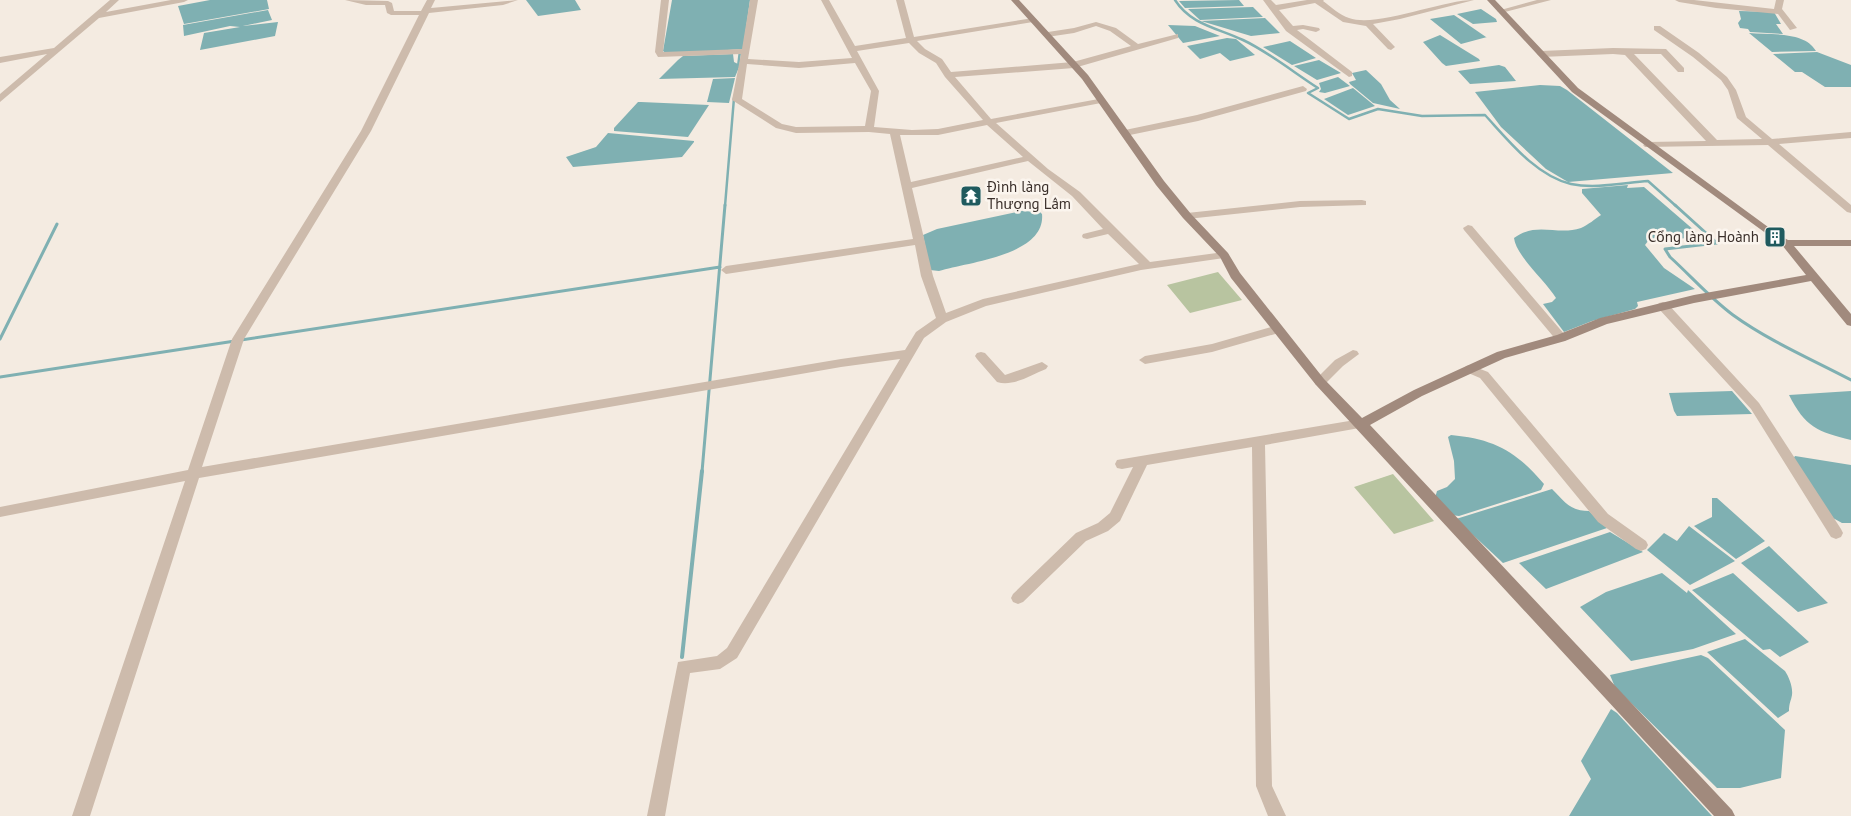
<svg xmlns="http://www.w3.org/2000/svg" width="1851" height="816" font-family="'PT Sans',sans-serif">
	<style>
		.green { fill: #b8c4a0 }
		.water { fill: #7fb0b2 }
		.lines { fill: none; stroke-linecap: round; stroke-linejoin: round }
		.stream-far2 { stroke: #7fb0b2; stroke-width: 2.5 }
		.stream-far1 { stroke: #7fb0b2; stroke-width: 3 }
		.stream { stroke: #7fb0b2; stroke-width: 4 }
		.street { fill: #cdbbac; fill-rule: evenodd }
		.secondary { fill: #a18a7d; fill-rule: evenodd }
		.labels { text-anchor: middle; stroke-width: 5; stroke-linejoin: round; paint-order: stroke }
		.poi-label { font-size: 15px; fill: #3b302b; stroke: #fbf5ee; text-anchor: start }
	</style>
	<rect width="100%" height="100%" fill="#f4ebe1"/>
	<path class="green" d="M1218 272 1242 300 1190 313 1167 285Z
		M1393 474 1434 521 1394 534 1354 487Z"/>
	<path class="water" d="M210 0H267L269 9 184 24 178 6Z
		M526 0H575L581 10 538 16Z
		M672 0H750L743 49 667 54 663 51Z
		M1239 0 1244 6 1185 8 1179 1Z
		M1253 7 1263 17 1200 20 1188 9Z
		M1481 9 1496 19 1497 22 1473 24 1457 14Z
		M268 10 272 20 243 26 278 22 275 36 200 50 204 33 240 27 230 26 184 36 183 25Z
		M1739 11 1774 12 1781 24H1776L1783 34 1750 32 1748 29 1740 28 1738 23 1741 19Z
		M1454 15 1486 37H1487L1461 44 1430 19Z
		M1265 18 1280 33 1251 36 1201 21Z
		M1168 25 1195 26 1220 36 1183 43Z
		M1749 33C1770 35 1805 31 1816 51L1772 52Z
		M1440 35 1479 59 1480 61 1446 66 1442 63 1423 42Z
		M1227 38 1236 39 1255 55 1230 61 1220 53 1200 59 1187 46Z
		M1290 41 1316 58 1292 65 1263 47Z
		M1817 52 1851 65V87H1825L1802 72H1795L1773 54Z
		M733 54 734 62 740 65 735 77 659 79 678 60 683 56Z
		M1319 60 1341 73 1317 80 1294 66Z
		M1499 65 1505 67 1516 81 1470 84 1458 71Z
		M1366 70 1381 84 1390 100 1400 109 1373 103 1350 84 1349 82 1356 80 1352 73Z
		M1338 77 1350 86 1325 93 1319 92 1321 89 1319 83Z
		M735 78 729 103 707 102 713 79Z
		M1540 85 1560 86 1567 90 1673 173 1568 182 1546 169 1501 127 1475 92Z
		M1353 88 1375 106 1348 115 1324 99Z
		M638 102H641L709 105 688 137 614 131V128Z
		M608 133 694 141V142L682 157 573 167 566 157 596 147Z
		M1628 185 1627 188 1644 187 1702 237 1648 241 1645 245 1664 268 1695 289 1637 302 1638 306 1635 309 1592 321 1564 332 1543 304 1552 302 1556 298C1546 281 1516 256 1514 238 1537 221 1557 236 1581 228 1588 225 1595 219 1601 215L1582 193V189Z
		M1036 208 1042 214C1046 255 969 262 939 271L930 270 923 235 937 229Z
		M1732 391 1752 414 1677 416 1674 411 1669 393Z
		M1851 391V440C1818 432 1805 427 1789 395Z
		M1451 435C1494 439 1516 451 1544 484L1541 490 1459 516 1451 515 1435 498 1437 491 1447 487 1455 479 1454 461 1448 437Z
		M1795 456 1851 465V523H1842L1833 518 1793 459Z
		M1552 489C1565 502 1570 511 1589 511L1607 528 1503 563 1456 519Z
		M1712 498H1717L1765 541 1736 559 1694 526 1712 517Z
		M1689 526 1735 561 1690 585 1647 550 1664 533 1677 541Z
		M1610 532 1643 552 1546 589 1519 563Z
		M1769 546 1828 603 1798 612 1741 563Z
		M1662 573 1687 593 1688 590 1736 634 1693 649 1631 661 1580 607 1606 592Z
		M1733 573 1809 642 1780 657 1770 649 1763 650 1692 590Z
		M1745 639 1785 671C1789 677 1793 687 1792 695 1791 701 1789 703 1789 711L1778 718 1707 652Z
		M1701 655 1708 658 1785 730 1781 778 1740 788H1717L1615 687 1610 675Z
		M1611 709 1617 713 1712 816H1569L1591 779 1581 761Z"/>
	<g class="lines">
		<path class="stream-far2" d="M1175 0C1191 25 1218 28 1243 40 1267 51 1296 74 1318 88L1308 93 1349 119 1378 109 1422 116 1485 115C1508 140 1536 176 1571 184 1595 189 1623 183 1648 181L1676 206
			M738 67 740 51
			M725 206 734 98"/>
		<path class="stream-far1" d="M1675 205 1717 243 1665 249 1670 257C1691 276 1710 298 1733 315 1769 341 1811 359 1851 380
			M0 339 57 224
			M241 340 720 267
			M0 377 235 341
			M702 472 725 205"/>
		<path class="stream" d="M682 657 702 471"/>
		<path class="street" d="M110 0H119L106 12 171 0H188L184 2 99 18 0 102V94L47 54 0 63V57L54 48Z
			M345 0 388 1 392 3 394 11H421L427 0H435L431 8 518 0 503 5 429 13 371 131 244 339 202 467 841 359 905 350 916 332 936 318 921 276 915 245 726 274 721 270 726 266 913 239 890 134 869 132 796 133 776 128 732 100 741 54 658 57 655 52 661 0H669L663 52 742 49 750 0H758L748 59 799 62 852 58 821 0H829L855 46 906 38 896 0H904L914 37 1033 18 1037 20 1033 22 917 41 925 49 942 59 951 72 1073 62 1131 46 1110 31 1096 26 1074 33 1047 37 1043 35 1048 32 1074 28 1096 22 1116 28 1138 44 1178 34V38L1074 68 955 77 991 119 1104 98V102L1101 103 996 123 1048 169 1080 192 1150 262 1224 252 1229 255 1224 258 1141 270 986 306 946 322 924 338 737 658 720 669 690 673 665 816H647L678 662 717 656 727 648 900 359 841 367 199 478 90 816H72L185 481 0 517V507L188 470 232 339 361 131 419 15H391L387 13 385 5H366ZM909 43 919 53 936 63 945 77 983 120 938 129 912 130 874 127 879 91 857 51ZM855 63 871 91 865 126 796 127 782 124 742 99 747 64 799 68ZM987 125 1023 157 911 182 900 135H938ZM1028 161 1072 196 1103 229 1083 234 1082 236 1083 238 1087 239 1108 234 1139 264 983 299 946 313 933 276 912 188Z
			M1263 0H1271L1276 5 1307 0H1324L1323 1C1331 7 1340 15 1349 18 1377 28 1441 0 1474 0L1400 19 1373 24 1395 47 1391 50 1388 49 1366 26 1343 22 1315 3 1279 10 1293 26 1303 25 1319 28 1320 30 1316 32 1303 29 1297 30 1352 72V76L1349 77 1286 31Z
			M1537 0H1551L1501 13 1497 11Z
			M1675 0H1694L1774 9 1776 0H1784L1782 9 1797 28 1790 30 1778 14 1716 8 1679 2Z
			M1654 26H1660L1699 53 1727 77 1736 90 1746 117 1772 139 1851 132V138L1779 144 1851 205V213L1847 212 1768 145 1645 147 1643 145 1648 142 1706 141 1625 55 1613 54 1541 57 1537 54 1541 51 1613 48 1666 49 1684 68V72H1678L1661 54H1634L1717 140 1762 139 1737 118 1728 90 1721 80 1693 57 1654 30Z
			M1303 86 1307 89 1306 91 1198 121 1125 136 1120 133 1125 130 1197 115Z
			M1362 200 1366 201V205L1300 207 1187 219 1182 216 1187 213 1300 201Z
			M1468 225 1472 226 1565 335 1567 338 1565 341H1557L1464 230 1463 228Z
			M1663 302 1667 303 1759 403 1841 529 1843 533 1841 537 1836 539 1831 537 1751 409 1659 309 1657 306 1659 303Z
			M1278 325 1284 329 1282 332 1212 352 1145 364 1139 360 1145 356 1212 344Z
			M1353 350 1357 351 1359 354 1343 366 1324 385H1316L1314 382 1316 379 1335 360Z
			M981 352 985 353 1005 375 1042 362 1048 366 1046 369C1031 375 1013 387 997 382L977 359 975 356 977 353Z
			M1470 365 1488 372 1608 514 1646 541 1648 545 1646 549 1641 551 1636 549 1598 522 1480 378 1466 372 1464 369 1466 366Z
			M1361 419 1365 421 1367 424 1365 427 1265 445 1272 786 1286 816H1268L1256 786 1252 447 1147 465 1120 521 1108 531 1086 541 1023 602 1018 604 1013 602 1011 598 1013 594 1076 533 1098 523 1110 513 1133 467 1122 469 1117 468 1115 464 1117 460Z"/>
		<path class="secondary" d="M1011 0H1019L1088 75 1164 181 1191 214 1228 253 1240 273 1324 379 1362 418 1414 390 1497 352 1557 335 1600 318 1694 295 1806 275 1782 245 1572 92 1487 0H1495L1578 88 1779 235 1788 240H1851V246H1794L1851 314V326L1847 325 1811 281 1694 303 1607 324 1565 341 1505 358 1422 396 1370 425 1732 810 1735 816H1714L1316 385 1231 278 1220 257 1183 218 1156 185 1082 79Z"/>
	</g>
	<defs>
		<g id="temple-square" transform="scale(1.125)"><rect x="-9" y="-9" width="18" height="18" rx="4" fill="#1f5a5e" stroke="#fbf5ee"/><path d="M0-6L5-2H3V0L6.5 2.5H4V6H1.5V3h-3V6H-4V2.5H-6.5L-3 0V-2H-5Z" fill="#fff"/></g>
		<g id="building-square" transform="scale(1.125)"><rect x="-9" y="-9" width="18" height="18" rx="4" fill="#1f5a5e" stroke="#fbf5ee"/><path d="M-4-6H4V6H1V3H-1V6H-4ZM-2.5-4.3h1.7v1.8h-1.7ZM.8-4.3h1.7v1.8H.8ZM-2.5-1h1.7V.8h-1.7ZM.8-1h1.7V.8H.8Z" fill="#fff"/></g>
	</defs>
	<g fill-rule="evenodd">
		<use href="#temple-square" x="971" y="196"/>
		<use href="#building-square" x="1775" y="237"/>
	</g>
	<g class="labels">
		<g class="poi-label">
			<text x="987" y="192">Đình làng<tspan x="987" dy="17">Thượng Lâm</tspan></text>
			<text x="1759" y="242" text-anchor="end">Cổng làng Hoành</text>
		</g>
	</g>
</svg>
